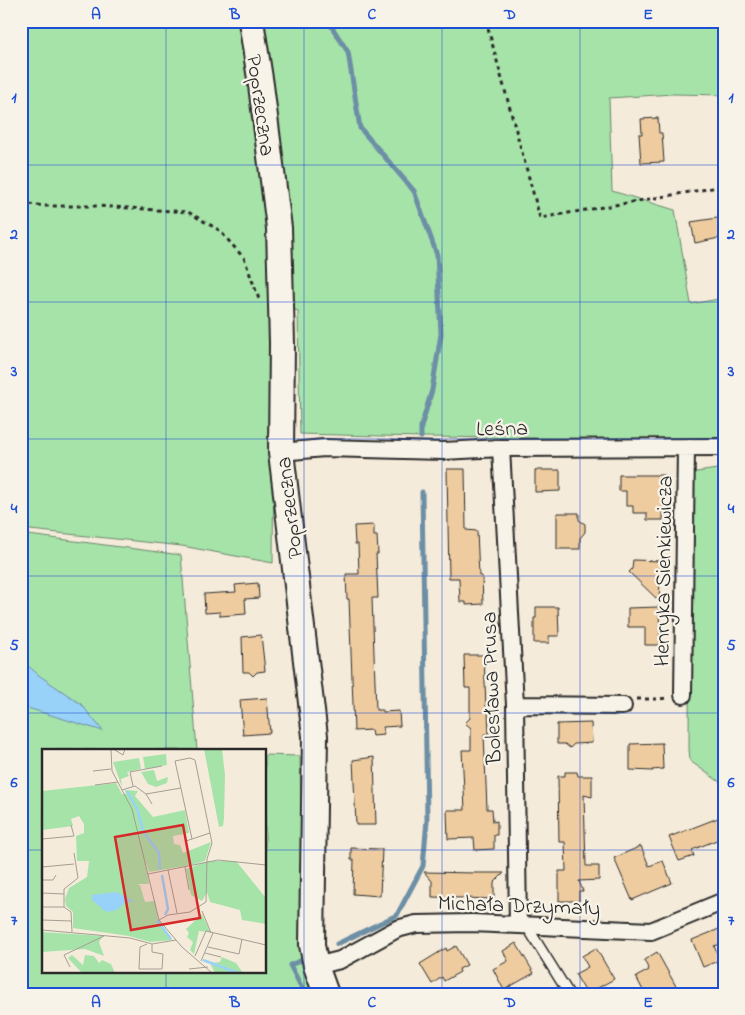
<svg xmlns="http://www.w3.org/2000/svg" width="745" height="1015" font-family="'Indie Flower',sans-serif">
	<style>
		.green { fill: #a6e3a9; stroke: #68876a }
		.water { fill: #99d2f8; stroke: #6d8fa6 }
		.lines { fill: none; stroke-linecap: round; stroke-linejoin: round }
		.stream { stroke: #6d8fa6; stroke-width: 5 }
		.building { fill: #eecca0; stroke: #2b2b2b }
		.lane-casing { stroke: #2b2b2b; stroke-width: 12 }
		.street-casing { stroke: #2b2b2b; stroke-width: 20 }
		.secondary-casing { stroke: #2b2b2b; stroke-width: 28 }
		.path { stroke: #2b2b2b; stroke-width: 3; stroke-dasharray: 4 4; stroke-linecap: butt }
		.lane { stroke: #f7f3e8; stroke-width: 9 }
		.street { stroke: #f7f3e8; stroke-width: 16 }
		.secondary { stroke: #f7f3e8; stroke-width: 24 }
		.grid { fill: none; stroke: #1d4ed8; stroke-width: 1; stroke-opacity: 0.55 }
		.labels { text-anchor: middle; stroke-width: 4.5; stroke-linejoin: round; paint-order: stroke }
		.street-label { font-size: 22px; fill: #2b2b2b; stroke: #f7f3e8 }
		.inset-river { fill: none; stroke: #99d2f8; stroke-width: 2.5 }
		.inset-road { fill: none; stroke: #a49e94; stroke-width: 1 }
		.view { fill: #d62828; fill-opacity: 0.15; stroke: #d62828; stroke-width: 2.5 }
		.inset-edge { fill: none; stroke: #2b2b2b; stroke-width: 2.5 }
		.neatline { fill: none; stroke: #1d4ed8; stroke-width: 2 }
		.grid-label { font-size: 16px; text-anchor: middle; font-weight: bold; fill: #1d4ed8 }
	</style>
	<rect width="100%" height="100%" fill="#f5ebda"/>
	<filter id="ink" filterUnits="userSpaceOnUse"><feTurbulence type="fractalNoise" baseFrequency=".02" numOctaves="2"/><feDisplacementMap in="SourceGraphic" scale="10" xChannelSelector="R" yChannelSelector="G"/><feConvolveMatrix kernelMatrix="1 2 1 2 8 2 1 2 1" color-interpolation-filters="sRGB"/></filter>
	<g filter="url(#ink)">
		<path class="green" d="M21 21H724V95L673 94 609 98 612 191 675 210 691 304 724 298V440L421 437 300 434 298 311 275 304 273 563 182 546 21 529Z
			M724 468V785L690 761 689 749 690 473Z
			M21 534 181 555 197 750H44V971H265V755L300 756 303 949 310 984 315 994H21Z"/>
		<path class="water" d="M21 660 40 676 81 704 103 731 21 706Z"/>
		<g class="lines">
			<path class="stream" d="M328 21 348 52 360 128 414 191 437 255 441 334 432 390 421 427V437
				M337 944 397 915 423 866 427 820 422 492
				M302 960 290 965 305 994"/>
		</g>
		<path class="building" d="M658 118 659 133H662L664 162 641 163 639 134H642L641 119Z
			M724 217V237L695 243 691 222Z
			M447 469H465L466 530 477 531 479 576H482L483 604 466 605V602H460L459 578H449Z
			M535 470H560V491L535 492Z
			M619 475H664L663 520H647V513H633V506H626V491H619Z
			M557 513H579V520L585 524V532L580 538V549H557Z
			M374 525V536H377L378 554H376L378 598H372L376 710H383V712L399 711 400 726 383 727 384 735 372 736 371 730 354 731 349 599H347L346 574H359L358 544H355L354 526Z
			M633 560 661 561 659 601 629 572 632 569Z
			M258 583 259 598 245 599 246 614 220 616V612L205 613 204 594 236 592 235 585Z
			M536 607H558L559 636H549V643H534V618H536Z
			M659 607 660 645H645V627H628V608Z
			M261 635 265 671 257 672 253 676 249 672H243L242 637Z
			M464 655H484L486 710H488L489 734H484L487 809H492L493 822 497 821V835H494V849L475 850 474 838 448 839 447 810H465L462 750H471V728L465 723 470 718V688H465Z
			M267 698 270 733 243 735 240 700Z
			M591 723 592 743 574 744 570 748 565 744H557V724Z
			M662 743 663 769 652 770 653 771 630 770V744Z
			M374 757 376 825H356L353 760Z
			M565 772H577L578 776H592V797L584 795 586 866H599V880L579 881 583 891H579V901H559V871H566L565 842H559L558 776H565Z
			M718 818 724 832V837L692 850 694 856 679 861 669 837Z
			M641 846 649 866 663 861 672 883 632 900 614 858Z
			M351 848 382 849 380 896 353 894 354 860H351Z
			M424 872 476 873H504L494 883V899L432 897V881Z
			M724 927V943L714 946 720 960 703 967 692 940Z
			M516 943 534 973 504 990 493 969 508 961 503 951Z
			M456 946 467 965 459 969 460 972 444 981 442 977 432 984 420 964 446 948 447 951Z
			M596 948 614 979 587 994 575 974 588 967 582 956Z
			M657 952 677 988 666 994H645L636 977 649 970 644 960Z"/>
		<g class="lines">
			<g class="lane-casing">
				<path id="lane" d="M526 925 569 994"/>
			</g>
			<g class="street-casing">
				<path id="street" d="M501 448 515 705 518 925
					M281 452 324 448 443 451 501 448 724 447
					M683 695 686 448
					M515 705 623 706
					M316 966 340 960 397 929 416 924 472 923 651 931 724 901"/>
			</g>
			<g class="secondary-casing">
				<path id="secondary" d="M251 21 261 85 279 228 282 343 281 452 315 736 312 945 316 966 326 994"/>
			</g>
			<path class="path" d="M486 21 540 218 724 186
				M21 203 44 206H98L188 212 219 230 244 258 260 302
				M637 699H659L668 698"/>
			<use href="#lane" class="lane"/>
			<use href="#street" class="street"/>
			<use href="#secondary" class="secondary"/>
		</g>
	</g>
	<path class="grid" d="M166 21V750M304 21V994M442 21V994M580 21V994M21 165H724M21 302H724M21 439H724M21 576H724M21 713H724M21 850H44M265 850H724M166 971V994"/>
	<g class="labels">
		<g class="street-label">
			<text transform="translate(262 105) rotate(82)" y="8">Poprzeczna</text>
			<text transform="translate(502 427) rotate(-1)" y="8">Leśna</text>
			<text transform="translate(288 508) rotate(-97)" y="8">Poprzeczna</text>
			<text transform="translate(662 571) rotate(-89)" y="8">Henryka Sienkiewicza</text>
			<text transform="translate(490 688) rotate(-92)" y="8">Bolesława Prusa</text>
			<text transform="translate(519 904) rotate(2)" y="8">Michała Drzymały</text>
		</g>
	</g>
	<g transform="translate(42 749)">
		<rect width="224" height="224" fill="#f5ebda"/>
		<path d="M162 0H180L183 26 182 69 181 77 177 78ZM124 5 125 16 103 20 101 8ZM97 9 99 20 85 23 87 27 79 30 80 38 71 13ZM112 21 115 32 126 28 125 34 114 38 106 35 99 23ZM74 34 80 45H84L83 41 96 42 93 47 111 68 143 61 147 84 131 87 132 95 138 96 141 104 169 93 163 112 149 116 107 123 103 111 107 135H95L98 136 103 153 113 152 116 170 130 191 108 193 87 187 31 179V163L24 157 23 150 27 139 45 128 47 112H35L34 87 42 84V75L37 67 29 70 31 77 0 81V42ZM166 112H194L224 149V175L200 171 198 161 168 153 165 143 160 152 149 146 144 120ZM160 165 168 183 157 182 152 205 148 201 151 193 145 188 147 184 144 180ZM0 183 61 187 57 193 62 207 43 200 0 203ZM30 206 41 216 43 206 52 207 57 214 60 211 69 215 73 224H40L26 209ZM180 208 194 214 201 224H173L168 214 178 213Z" fill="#a6e3a9"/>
		<path d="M74 143 94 153 85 152 75 161 64 163 50 151V146Z" fill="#99d2f8"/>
		<path class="inset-river" d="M85 42 96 62 101 82 117 104 118 120M120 126 126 160 123 166M115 171 129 190M161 211 196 224"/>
		<path class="inset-road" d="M69 0 70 22 90 60 117 171 140 198 170 224M73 1 81 6 83 0M51 22 69 20M53 36 76 33M91 37 88 23 120 17M80 41 93 37 104 45 110 55M104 45 139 39M0 90 32 87 29 76M150 90 133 12 148 9 153 11 170 94 165 110 164 153M144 92 168 84M0 118 32 115M143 118 147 141M126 121 135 164M106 125 176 111 224 116M0 131H11L14 126M0 144 22 145M0 158H22M160 162 169 184M0 171 29 172M117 171 126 166 148 163 164 153M0 181 88 189 110 195 134 191M30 183 29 163 22 158V140L36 129 32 104M105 195 98 198 97 220H120L121 205 110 203V195M166 198 197 205 200 190M163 204 179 208M153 207 164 182 224 196M159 212 171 184M28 218 22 206 62 187M147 220 166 218"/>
		<path class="view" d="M141 76 158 169 89 181 73 88Z"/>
		<rect width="224" height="224" class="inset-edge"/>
	</g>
	<rect width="745" height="1015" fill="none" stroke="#f7f3e8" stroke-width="55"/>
	<rect x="28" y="28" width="690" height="960" class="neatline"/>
	<g class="grid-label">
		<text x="96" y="19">A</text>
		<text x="235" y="19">B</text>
		<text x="372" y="19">C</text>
		<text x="510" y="19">D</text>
		<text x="648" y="19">E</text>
		<text x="14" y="102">1</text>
		<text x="731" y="102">1</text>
		<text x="14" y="239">2</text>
		<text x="731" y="239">2</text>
		<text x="14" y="376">3</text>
		<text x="731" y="376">3</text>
		<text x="14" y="513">4</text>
		<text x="731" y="513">4</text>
		<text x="14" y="650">5</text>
		<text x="731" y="650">5</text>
		<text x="14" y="787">6</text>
		<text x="731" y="787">6</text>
		<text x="14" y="925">7</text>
		<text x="731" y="925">7</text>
		<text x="96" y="1007">A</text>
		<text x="235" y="1007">B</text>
		<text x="372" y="1007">C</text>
		<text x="510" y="1007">D</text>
		<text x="648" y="1007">E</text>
	</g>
</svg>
